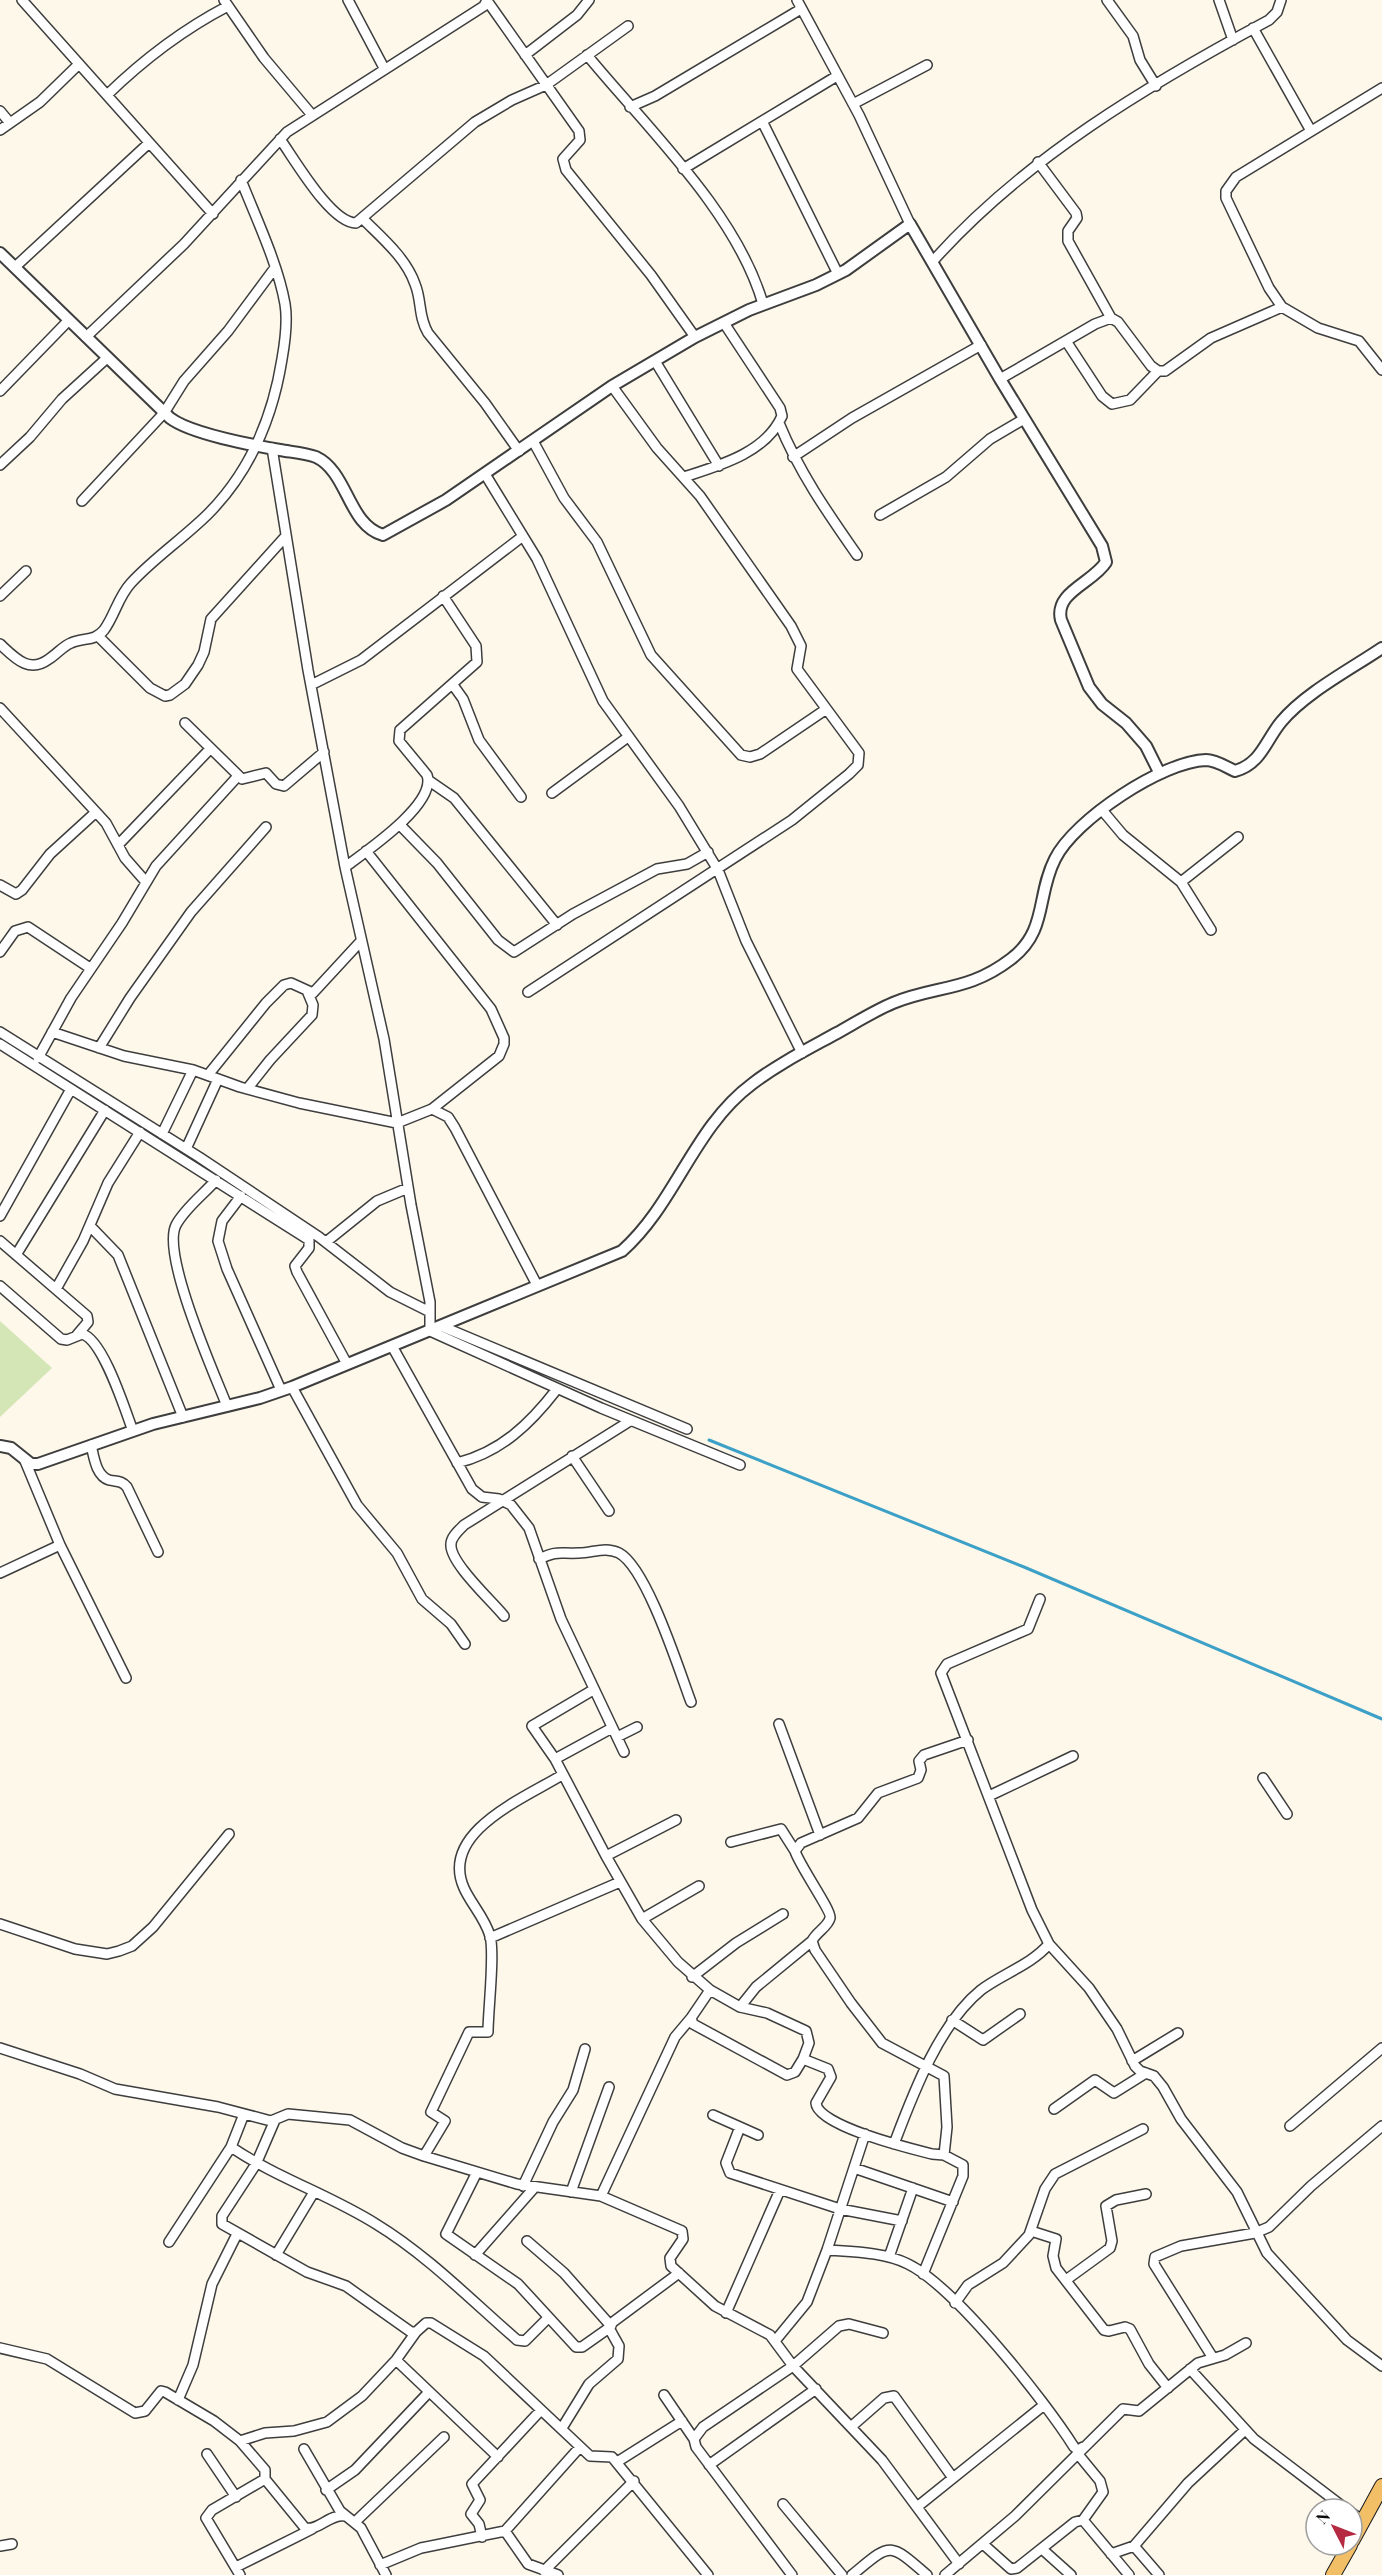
<svg xmlns="http://www.w3.org/2000/svg" width="1382" height="2575" font-family="'Playfair Display',serif">
	<style>
		.green { fill: #d5e6b6 }
		.lines { fill: none; stroke-linecap: round; stroke-linejoin: round }
		.stream { stroke: #3ca0c7; stroke-width: 3 }
		.minor-casing { stroke: #3e3e3e; stroke-width: 12 }
		.tertiary-casing { stroke: #3e3e3e; stroke-width: 14 }
		.primary-casing { stroke: #1c1c1c; stroke-width: 16 }
		.minor { stroke: #fff; stroke-width: 9 }
		.tertiary { stroke: #fff; stroke-width: 10 }
		.primary { stroke: #f2bf66; stroke-width: 14 }
	</style>
	<rect width="100%" height="100%" fill="#fef8eb"/>
	<path class="green" d="M0 1321 52 1368 0 1417Z"/>
	<g class="lines">
		<path class="stream" d="M709 1440 1024 1567 1382 1719"/>
		<g class="minor-casing">
			<path id="minor" d="M22 0 213 214
				M224 0 264 58 312 115
				M348 0 384 68
				M797 0 859 115 910 224
				M1107 0 1133 36 1140 60 1156 86
				M1219 0 1233 40
				M488 2 579 131 580 140 563 159 566 170 651 275 695 337
				M1253 28 1311 131
				M525 55 577 15 589 0
				M587 55C647 128 737 213 763 304
				M1382 88 1236 177 1226 191V198L1269 288 1282 307 1318 328 1359 341 1382 370
				M107 95C144 59 182 30 228 6
				M853 104 927 65
				M630 107 655 96 801 9
				M0 111 10 123
				M763 123 838 274
				M0 130 40 102 79 64
				M280 139C295 160 331 223 356 223L475 122 512 100 546 85 628 26
				M1038 162 1076 213 1077 218 1068 231V241L1111 318
				M683 169 837 76
				M363 219C382 238 406 258 415 284 422 301 418 316 428 333L485 403 519 451
				M933 261C1025 158 1148 85 1269 20L1277 12 1281 0
				M15 267 149 143
				M86 337 184 244 287 132 484 6 487 0
				M1066 341 1102 396 1112 404 1130 400 1158 371
				M655 361 719 466
				M1000 379 1095 324 1111 318 1118 322 1151 366 1158 371H1165L1211 338 1282 307
				M0 391 69 320
				M779 423C799 472 827 512 857 555
				M533 441 564 498 597 542 651 655 741 755 750 757 760 754 825 710
				M272 448 308 670 345 867 384 1039 411 1205 430 1302V1331L601 1408 740 1465
				M793 457 852 418 981 345
				M0 465 30 437 62 399 107 358
				M485 474 537 559 603 701 679 806 718 870 746 941 802 1053
				M684 477C718 466 766 453 782 416L780 408 724 323
				M82 501 164 413 184 381 228 331 274 269
				M880 515 946 477 990 439 1024 419
				M0 596 26 571
				M98 636 150 688 165 696 170 695 185 684 198 665 204 652 211 619 285 537
				M0 644C15 658 29 674 49 659 57 654 63 646 71 643 84 637 94 642 104 630 115 615 118 597 131 583 155 557 184 538 209 513 250 471 273 416 282 359 285 342 288 322 285 304 278 264 256 218 241 180
				M311 685 361 660 523 536
				M453 685 463 699 479 740 521 797
				M0 708 96 812 106 823 125 858 146 882
				M185 723 242 779 266 773 276 784 284 786 324 752
				M428 780 454 798 557 925
				M552 793 628 737
				M1102 810 1123 835 1181 882 1211 930
				M400 825 437 863 498 940 514 952 573 914 657 869 687 864 708 852
				M118 845 210 749
				M366 851 491 1009 504 1038V1044L499 1056 432 1109
				M345 867C365 852 437 804 427 775L399 741 400 730 477 662 476 646 443 596
				M1181 882 1238 837
				M0 885 16 894 22 890 50 854 96 812
				M0 952 15 931 28 927 90 968
				M528 992 792 820 849 774 858 765 859 753 797 669 801 646 791 626 700 496 657 448 612 386
				M0 1032 199 1157 319 1237 390 1292 430 1312
				M52 1032 124 1056 193 1070 240 1087 299 1103 397 1123 432 1109 448 1117 455 1128 537 1285
				M0 1044 309 1240V1248L295 1266 297 1272 347 1364
				M99 1048 130 998 191 912 266 827
				M38 1058 71 998 122 923 156 866 238 776
				M208 1075 266 1003 284 985 291 983 313 993 361 941
				M247 1089 270 1060 312 1015 313 1005 308 993
				M162 1134 193 1070
				M186 1149 218 1079
				M216 1180C204 1194 185 1208 176 1225 161 1254 214 1373 227 1406
				M241 1196 222 1221 218 1241 227 1269 281 1390
				M0 1216 71 1089
				M90 1226 118 1255 183 1417
				M0 1241 87 1316 88 1322 77 1335
				M326 1242 377 1201 408 1188
				M16 1255 105 1110
				M0 1286 61 1339 67 1340 82 1334C103 1339 125 1410 133 1431
				M56 1289 83 1241 108 1183 140 1132
				M441 1326 687 1429
				M392 1346 472 1489 482 1497 499 1499 511 1505 529 1528 561 1619 624 1752
				M292 1387 357 1505 397 1553 422 1599 451 1624 465 1644
				M91 1445C94 1457 96 1476 109 1480 117 1482 121 1480 127 1487L158 1552
				M572 1456 609 1511
				M25 1461 60 1545 126 1678
				M457 1463C501 1452 530 1424 557 1389
				M539 1559C559 1550 558 1554 579 1553 593 1553 605 1546 619 1553 647 1568 679 1670 691 1702
				M0 1573 60 1545
				M504 1616C492 1601 449 1562 451 1544 451 1537 459 1530 464 1525L630 1421
				M593 1690 532 1726 555 1759 606 1856
				M779 1724 820 1835
				M617 1737 637 1727
				M555 1759 612 1728
				M1263 1778 1287 1814
				M989 1796 1073 1756
				M731 1842 781 1829 795 1851
				M699 1886 642 1919 678 1962 710 1990 740 2007 767 2013 806 2031 809 2043 803 2059 828 2069 831 2077 816 2103C817 2126 912 2149 932 2154L944 2155 963 2165V2176L923 2274
				M642 1919 606 1856 676 1820
				M0 1924 75 1949 107 1954 119 1951 132 1946 153 1927 229 1834
				M490 1938 620 1882
				M1049 1944 1089 1988 1117 2029 1135 2066 1140 2071 1154 2076 1163 2087 1181 2119 1237 2192 1267 2253 1347 2340 1382 2366
				M692 1977 736 1943 783 1914
				M710 1990 691 2018 693 2024 787 2075 795 2072 803 2059
				M740 2007 756 1987 812 1941
				M952 2020 983 2040 1020 2014
				M0 2048 80 2074 115 2089 218 2107 271 2121 288 2114 350 2120 402 2148 424 2156 517 2184 601 2196 682 2231 683 2239 670 2258 671 2266 715 2306 770 2335 793 2366 882 2460 959 2564
				M1132 2061 1178 2033
				M1054 2109 1095 2080 1114 2093 1146 2073
				M244 2114 231 2147C277 2178 330 2195 376 2224 427 2255 472 2301 517 2340L525 2341 548 2318
				M713 2115 758 2135
				M275 2120 256 2164 222 2216V2224L307 2272 346 2286 411 2332H416L426 2323H431L484 2356 590 2456 612 2457 708 2575
				M1290 2126 1382 2048
				M740 2127 726 2163 730 2173 840 2209 902 2221
				M894 2144C913 2094 939 2024 981 1990 1002 1974 1031 1965 1049 1944L1032 1910 941 1673 947 1664 1028 1629 1040 1599
				M944 2155 947 2127 944 2076 882 2043 851 2003 815 1950 812 1941C816 1932 828 1927 830 1918 832 1911 799 1865 795 1851L801 1843 858 1818 878 1793 918 1778 921 1770 919 1761 924 1755 968 1740
				M424 2156 445 2121 431 2112 469 2032H488C488 2011 495 1953 490 1936 485 1918 471 1904 464 1888 439 1832 525 1798 562 1775
				M854 2168 953 2202
				M476 2174 446 2234 518 2284 576 2347H582L609 2328
				M523 2186 553 2122 573 2090 585 2049
				M571 2192 609 2087
				M601 2196 675 2037 691 2018
				M1031 2231 1056 2239 1053 2256 1056 2268 1104 2330 1109 2331 1125 2327 1130 2329 1149 2364 1168 2388
				M527 2241 564 2273 611 2326
				M169 2242 231 2147
				M827 2250C853 2252 884 2252 908 2264 955 2287 1045 2401 1074 2447L1078 2450 1083 2447
				M276 2255 314 2192
				M475 2255 534 2188
				M889 2257 913 2188
				M1066 2280 1110 2248 1112 2241 1106 2206 1116 2200 1146 2194
				M955 2303 968 2285 1003 2263 1029 2235 1045 2189 1055 2174 1143 2129
				M726 2313 780 2190
				M775 2341 807 2302 827 2250 865 2134
				M0 2348 47 2359 135 2413 145 2411 161 2391 165 2392 214 2421 240 2441 265 2433 294 2431 327 2422 362 2396 396 2360 416 2332
				M1213 2358 1154 2264 1155 2257 1181 2246 1255 2233 1269 2227 1311 2186 1382 2126
				M396 2360 498 2457
				M1190 2369 1254 2439 1346 2509
				M664 2395 694 2439
				M178 2400 193 2365 212 2284 237 2234
				M852 2426 884 2398 894 2396 953 2478
				M562 2428 589 2384 618 2359 619 2346 609 2328 613 2322 679 2273
				M304 2449 340 2511 361 2528 386 2575
				M1077 2453 1100 2481 1103 2492 1083 2520
				M207 2454 236 2497
				M617 2462 682 2421
				M709 2465 816 2389
				M265 2479 305 2528C319 2531 329 2514 345 2516
				M326 2490 355 2470 429 2392
				M783 2504 842 2575
				M917 2507 1044 2405
				M1352 2513 1363 2521
				M355 2522 444 2437
				M505 2531 528 2564 558 2575
				M482 2537 479 2524 471 2514 480 2500 472 2484 541 2410
				M983 2544 1011 2569 1017 2568 1075 2522 1083 2520 1129 2575
				M0 2546 12 2544
				M1134 2546 1188 2483 1245 2430
				M1042 2549 1071 2575
				M1111 2554 1134 2546 1159 2575
				M380 2565 421 2548 505 2531 580 2447
				M236 2567 312 2529
				M544 2571 634 2481
				M240 2575 206 2518 212 2510 265 2479V2470L240 2441
				M792 2575 696 2447 694 2439 703 2427 793 2366 839 2326 849 2324 883 2333
				M852 2575C891 2543 888 2541 927 2575
				M945 2575 1015 2516 1123 2409 1139 2411 1198 2363 1225 2355 1246 2343"/>
		</g>
		<g class="tertiary-casing">
			<path id="tertiary" d="M0 253 170 418C191 434 252 445 280 450 291 452 305 453 316 457 348 472 348 525 383 535L446 500 612 386 695 337 749 310 816 285 846 270 910 224 1000 379 1102 546 1106 562C1093 583 1054 592 1061 620L1089 687 1102 704 1126 723 1146 746 1159 772
				M0 1446 11 1448 31 1464H38L153 1424 260 1398 292 1387 622 1251C676 1203 693 1128 752 1084 778 1064 808 1049 837 1033 855 1023 874 1011 893 1003 937 985 968 992 1011 959 1048 931 1036 896 1055 859 1074 820 1163 761 1206 760 1216 760 1226 767 1235 771 1261 764 1266 740 1281 722 1305 693 1351 669 1382 648"/>
		</g>
		<g class="primary-casing">
			<path id="primary" d="M1352 2541 1382 2486
				M1333 2575 1350 2545"/>
		</g>
		<use href="#minor" class="minor"/>
		<use href="#tertiary" class="tertiary"/>
		<use href="#primary" class="primary"/>
	</g>
	<g transform="translate(1334 2527) rotate(312)"><circle r="28" fill="#ffffff" stroke="#9d9d9d" stroke-width="1.5"/>
	<path d="M0-4.5L10 22L0 15L-10 22Z" fill="#b52a41"/>
	<text y="-9" font-size="16" font-weight="bold" text-anchor="middle" fill="#0b0b0b">N</text>
	</g>
</svg>
